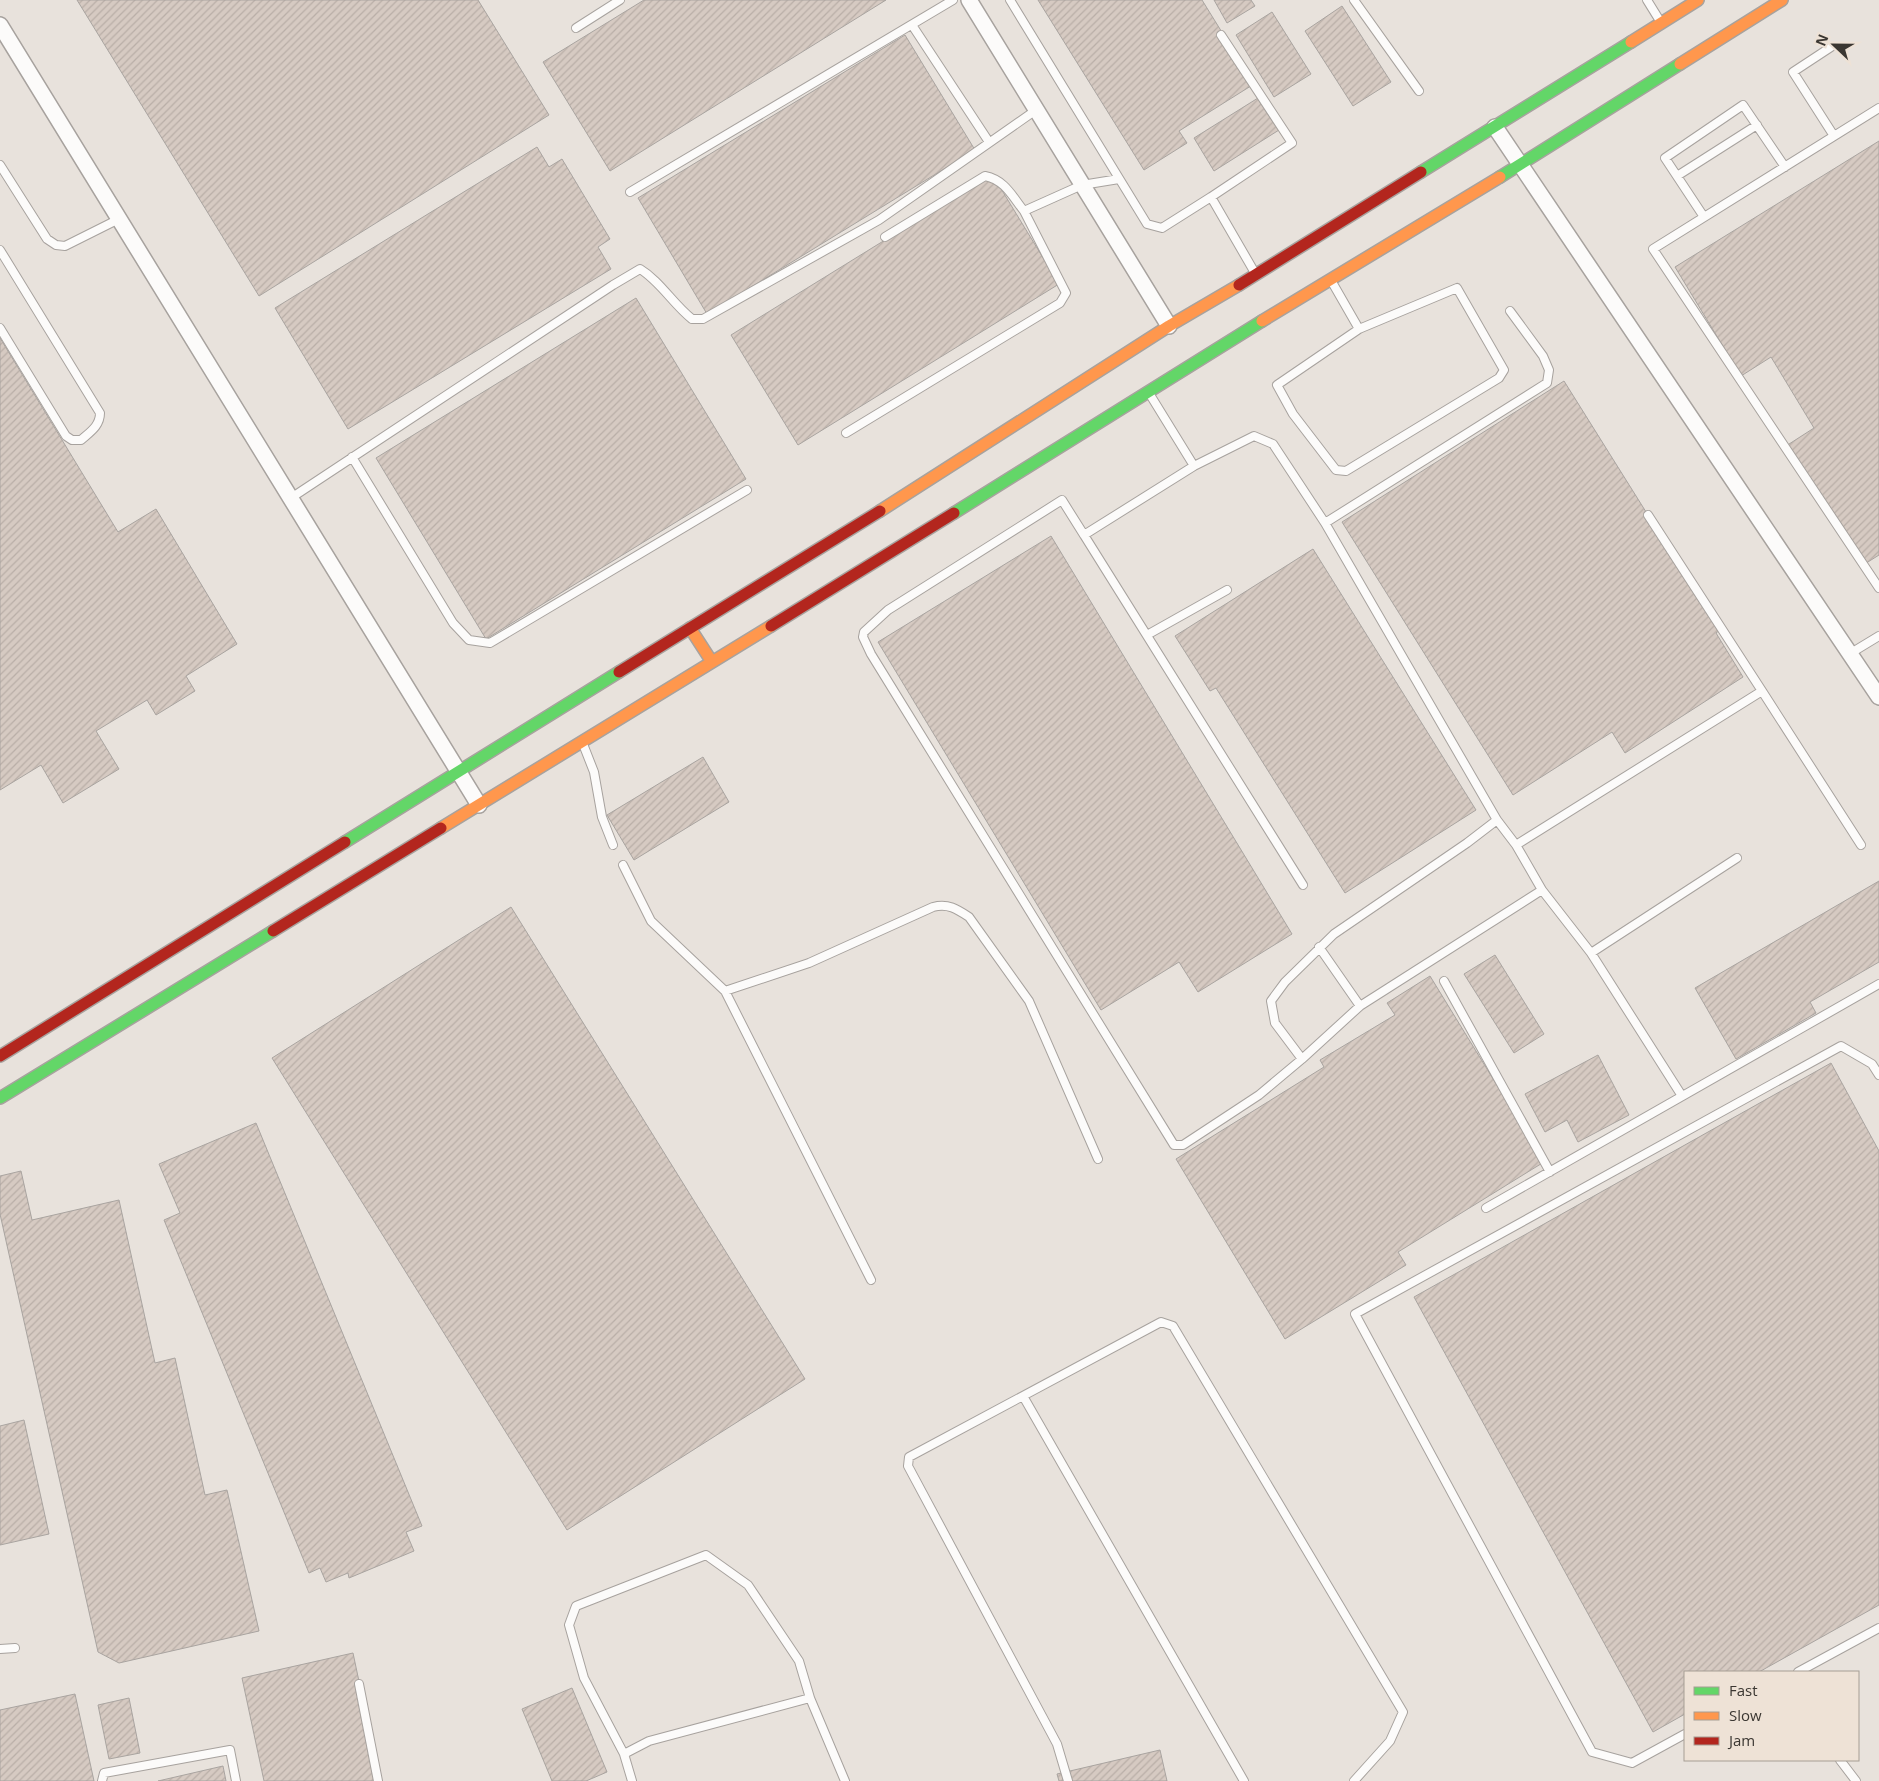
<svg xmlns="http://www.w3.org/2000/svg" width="1879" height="1781" font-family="'Open Sans',sans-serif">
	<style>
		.building { fill: url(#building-hatch); stroke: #a9a4a0 }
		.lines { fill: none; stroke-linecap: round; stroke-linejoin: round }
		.lane-casing { stroke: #a7a29e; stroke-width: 10 }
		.street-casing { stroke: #a7a29e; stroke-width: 18 }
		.fast-casing { stroke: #a7a29e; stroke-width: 14 }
		.slow-casing { stroke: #a7a29e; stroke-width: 14 }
		.jam-casing { stroke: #a7a29e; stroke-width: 14 }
		.lane { stroke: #fcfbfa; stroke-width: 8 }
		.street { stroke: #fcfbfa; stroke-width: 15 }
		.fast { stroke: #63d668; stroke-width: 11 }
		.slow { stroke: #ff974d; stroke-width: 11 }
		.jam { stroke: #b3261e; stroke-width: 11 }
	</style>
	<defs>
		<pattern id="building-hatch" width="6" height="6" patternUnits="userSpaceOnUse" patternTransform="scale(1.25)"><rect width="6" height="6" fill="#d6cac2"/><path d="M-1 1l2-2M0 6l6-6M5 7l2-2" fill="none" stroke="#b9aea7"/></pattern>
	</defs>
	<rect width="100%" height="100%" fill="#e8e2dc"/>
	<path class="building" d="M77 0H478L549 115 259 296Z
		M644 0H886L610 171 543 62Z
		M1038 0H1202L1254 84 1179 131 1187 143 1144 170Z
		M1214 0H1251L1255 6 1227 23Z
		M1342 6 1391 82 1353 106 1305 31Z
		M1272 12 1311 74 1274 97 1236 35Z
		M905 35 975 150 707 314 638 198Z
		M1258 98 1279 130 1214 171 1194 138Z
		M1879 141V555L1860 567 1786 446 1814 428 1771 357 1741 376 1675 267Z
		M537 147 549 167 562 159 610 239 598 247 611 269 348 429 275 308Z
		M992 174 1059 284 798 445 731 335Z
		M636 298 746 479 486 639 376 458Z
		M0 338 118 532 156 509 237 644 186 676 195 691 156 715 147 700 96 731 119 769 63 803 41 765 0 790Z
		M1564 381 1720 630 1716 633 1743 677 1625 753 1612 732 1513 795 1342 522Z
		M1051 536 1292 934 1198 992 1179 962 1101 1010 878 642Z
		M1313 549 1476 810 1345 893 1216 688 1210 691 1175 636Z
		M703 757 729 802 634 860 607 815Z
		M1879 881V962L1810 1002 1816 1013 1736 1059 1695 988Z
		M511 907 805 1379 567 1530 272 1058Z
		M1495 955 1544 1034 1514 1053 1464 974Z
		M1430 976 1544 1162 1398 1252 1406 1265 1285 1339 1176 1159 1324 1067 1320 1060 1395 1015 1387 1003Z
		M1598 1055 1629 1115 1578 1142 1567 1120 1545 1132 1525 1094Z
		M1831 1063 1879 1151V1605L1759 1672H1685V1714L1653 1732 1414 1297Z
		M256 1123 422 1526 406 1532 414 1551 349 1578 348 1573 326 1582 320 1568 309 1573 164 1220 180 1213 159 1164Z
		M21 1171 32 1220 119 1200 155 1363 175 1358 205 1495 227 1490 259 1631 119 1663 98 1652 0 1214V1176Z
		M24 1420 49 1534 0 1545V1426Z
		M353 1653 380 1781H264L242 1678Z
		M572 1688 607 1772 586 1781H552L522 1709Z
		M75 1694 94 1781H0V1710Z
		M129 1698 140 1753 109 1759 98 1705Z
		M1160 1750 1167 1781H1059L1057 1774Z
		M223 1766 226 1781H158Z"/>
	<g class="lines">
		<g class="lane-casing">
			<path id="lane" d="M1010 0 1147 224 1162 228 1211 197 1255 273
				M1354 0 1419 91
				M1647 0 1660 21
				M912 25 989 142
				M576 28 620 0
				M1831 47 1793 72 1834 136
				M1879 108 1653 249 1879 588
				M0 165 47 239 56 245 65 246 119 219
				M1677 176 1757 125
				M630 192 953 0
				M1211 197 1292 143 1221 35
				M1704 217 1665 158 1743 105 1785 167
				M885 237 985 176C1005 180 1012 196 1024 211L1082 185 1119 179
				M0 250 100 413C100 426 90 432 81 440H72L66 436 0 328
				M1332 282 1359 329 1277 385 1293 414 1336 470 1346 471 1499 378 1504 370 1457 288 1359 329
				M1149 393 1194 466 1084 535 1303 885
				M846 433 1060 303 1066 293 1024 211
				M352 457 453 623 469 640 490 643 747 490
				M1194 466 1254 436 1273 444 1325 523 1497 820 1516 845
				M291 498 613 285 640 269C660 281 673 304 692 319H703L879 220 1036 110
				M1648 515 1762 691 1516 845 1542 890 1591 953 1682 1096
				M1325 523 1547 383 1549 370 1543 356 1510 311
				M1084 535 1062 500 888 610 864 632 863 637 871 654 1174 1145H1183L1259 1095 1302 1059 1360 1006 1542 890
				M1147 635 1227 590
				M1851 653 1879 636
				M1762 691 1861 845
				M583 744 594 772 602 817 613 845
				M623 865 651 921 725 991 809 963 933 907C948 903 957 909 969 917L1029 1001 1098 1159
				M1319 947 1360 1006
				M1591 953 1737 858
				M1444 981 1550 1172
				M725 991 871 1280
				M1302 1059 1275 1023 1271 1001 1285 982 1334 934 1467 843 1497 820
				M1486 1208 1879 984
				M1023 1396 1244 1781
				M0 1649 15 1648
				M1798 1672 1879 1628
				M359 1684 378 1781
				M810 1698 845 1781
				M1685 1734 1632 1763 1592 1752 1355 1314 1841 1046 1872 1064 1879 1075
				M624 1754 649 1741 810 1698 799 1661 748 1585 706 1555 576 1606 569 1625 584 1678 624 1754 632 1781
				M1840 1760 1856 1781
				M102 1781 104 1773 230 1750 236 1781
				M1068 1781 1057 1744 908 1466 909 1457 1161 1322 1173 1326 1403 1712 1390 1741 1354 1781"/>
		</g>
		<g class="street-casing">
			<path id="street" d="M969 0 1169 326
				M0 25 479 805
				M1495 127 1879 697"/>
		</g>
		<g class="fast-casing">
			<path id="fast" d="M1421 172 1631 42
				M1500 177 1680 64
				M954 513 1262 321
				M345 842 619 672
				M0 1098 273 931"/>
		</g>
		<g class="slow-casing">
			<path id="slow" d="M1631 42 1698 0
				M1680 64 1782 0
				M1262 321 1500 177
				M880 511 1169 326 1239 285
				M690 628 712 662
				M441 828 771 626"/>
		</g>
		<g class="jam-casing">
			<path id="jam" d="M1239 285 1421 172
				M771 626 954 513
				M619 672 880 511
				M273 931 441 828
				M0 1056 345 842"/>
		</g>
		<use href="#lane" class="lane"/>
		<use href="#street" class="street"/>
		<use href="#fast" class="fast"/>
		<use href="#slow" class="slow"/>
		<use href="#jam" class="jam"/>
	</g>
	<rect x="1684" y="1671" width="175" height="90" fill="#eee2d6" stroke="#a69e94"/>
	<rect x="1694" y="1687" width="25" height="8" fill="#63d668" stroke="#a69e94"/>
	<text x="1729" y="1696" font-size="15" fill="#3b3732">Fast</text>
	<rect x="1694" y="1712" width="25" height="8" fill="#ff974d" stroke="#a69e94"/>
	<text x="1729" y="1721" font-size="15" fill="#3b3732">Slow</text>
	<rect x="1694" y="1737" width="25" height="8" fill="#b3261e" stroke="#a69e94"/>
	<text x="1729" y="1746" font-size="15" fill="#3b3732">Jam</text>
	<g transform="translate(1834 45) rotate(292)" stroke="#eee2d6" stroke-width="4" paint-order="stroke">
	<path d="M0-4L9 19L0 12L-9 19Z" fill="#3b3732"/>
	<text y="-8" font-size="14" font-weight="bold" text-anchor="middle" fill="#3b3732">N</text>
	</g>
</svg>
